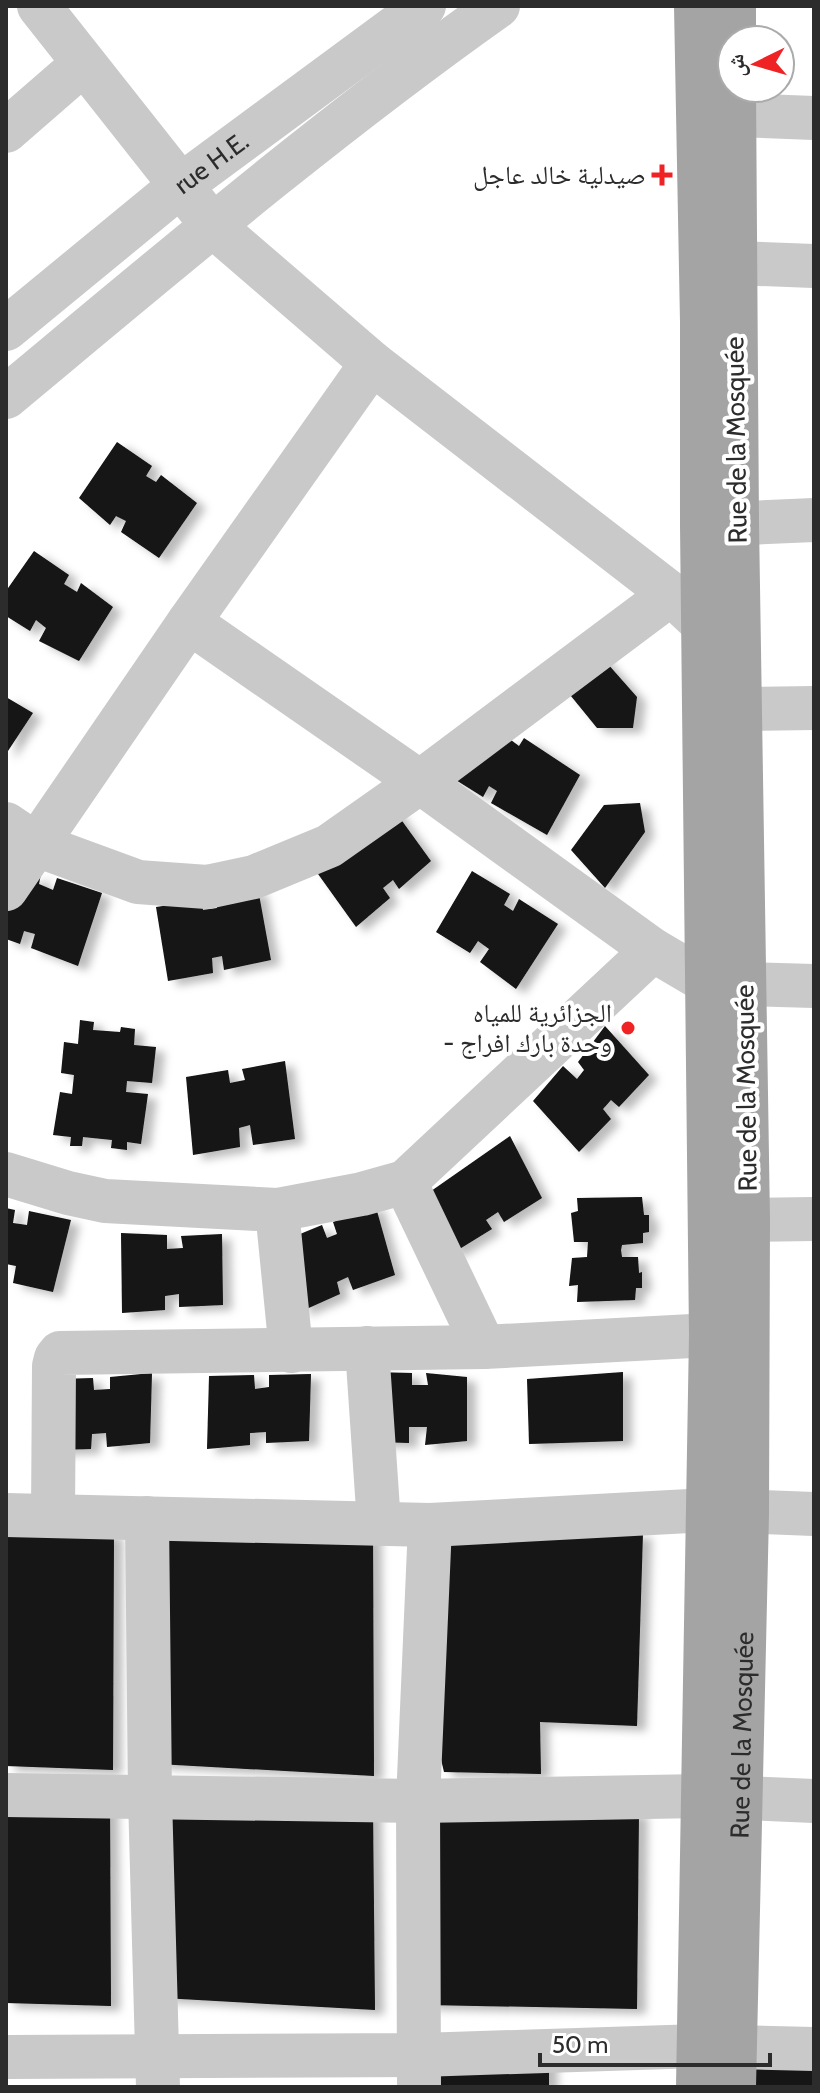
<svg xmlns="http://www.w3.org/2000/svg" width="820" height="2093" font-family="Cabin,'Noto Naskh Arabic',sans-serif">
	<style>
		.building { fill: #131313; filter: url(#shadow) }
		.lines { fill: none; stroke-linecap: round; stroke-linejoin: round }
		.minor { stroke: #c9c9c9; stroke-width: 44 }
		.major { stroke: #a4a4a4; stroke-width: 44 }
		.poi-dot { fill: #ef2224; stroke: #fff; stroke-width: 3 }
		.labels { text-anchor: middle; stroke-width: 8; stroke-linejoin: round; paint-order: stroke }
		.street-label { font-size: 26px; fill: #2c2c2c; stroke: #fff }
		.poi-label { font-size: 26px; fill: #2c2c2c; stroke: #fff; text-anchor: end }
	</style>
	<defs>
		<filter id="shadow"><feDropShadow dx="9" dy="5" stdDeviation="4" flood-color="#0004"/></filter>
	</defs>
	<rect width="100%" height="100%" fill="#fff"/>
	<path class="building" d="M117 442 152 466 146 476 156 482 161 475 197 503 159 558 121 532 126 521 116 516 110 525 79 498Z
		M34 551 69 575 64 584 77 592 81 583 113 607 79 661 39 641 46 628 36 620 30 631 6 616V591Z
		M599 654 637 697 633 728H597L562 685Z
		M6 697 33 713 6 754Z
		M524 738 580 775 547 835 491 803 497 791 489 786 483 797 443 772 511 740 519 746Z
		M640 803 645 832 605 888 571 850 604 805Z
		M392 807 431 861 399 889 393 880 383 888 390 898 356 927 313 867Z
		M472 871 510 894 504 905 513 911 519 899 558 924 516 989 480 962 489 949 478 941 470 953 436 932Z
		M41 874 39 884 53 890 57 878 102 893 78 966 31 948 35 934 24 931 20 944 6 939V894Z
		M258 889 271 960 224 970 222 956 212 958 213 973 168 981 156 907 202 900 203 910 217 908 214 898Z
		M80 1020 94 1022 93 1030 120 1032 121 1027 135 1029 134 1045 156 1047 152 1083 127 1081 126 1092 148 1094 141 1144 127 1142V1150L111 1148 112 1140 83 1137 82 1146H70L71 1137 53 1135 60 1092 72 1094 74 1075 61 1073 64 1042 78 1044Z
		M605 1026 649 1075 619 1107 611 1100 603 1109 611 1119 579 1152 533 1101 563 1066 577 1079 584 1070 578 1062Z
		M285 1061 295 1139 253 1145 250 1125 239 1128 240 1147 193 1155 186 1077 228 1070 230 1083 245 1080 242 1069Z
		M510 1136 542 1198 504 1222 498 1212 486 1220 492 1229 453 1253 424 1196Z
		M642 1197 644 1215H649V1232L643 1233V1243L622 1245 621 1250 622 1257H638L639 1273 642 1272V1288H636L635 1300 577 1302 578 1285 569 1286 572 1258 587 1257 588 1242H574L571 1213 578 1211 577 1198Z
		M375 1204 395 1275 353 1290 348 1277 337 1282 340 1294 302 1311 283 1241 322 1225 327 1238 337 1234 333 1222Z
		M6 1208 15 1210 13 1223 27 1225 29 1211 71 1220 53 1292 13 1283 16 1266 6 1264Z
		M121 1233 167 1235V1249L183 1248 181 1236 222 1234 223 1305 179 1307V1294L165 1296V1310L122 1313Z
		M373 1372 412 1373V1385H428L426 1373 467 1377V1441L425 1445 427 1427H409V1443L378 1442Z
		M623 1372V1441L529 1444 527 1379Z
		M152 1373 150 1443 107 1447 106 1433 92 1434 91 1449 57 1450 59 1379 93 1378 94 1390 110 1389V1377Z
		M311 1374 309 1441 266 1443V1432L250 1433V1445L207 1449 209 1376 254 1375 255 1389 269 1387V1375Z
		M157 1526 373 1532 374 1776 158 1764Z
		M6 1529 114 1532 113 1770 6 1766Z
		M437 1532 643 1533 637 1726 540 1722 541 1774 444 1772 438 1747Z
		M6 1801 110 1804 111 2006 6 2003Z
		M156 1802 373 1809 375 2010 163 1998Z
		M430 1810 639 1811 637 2009 427 2005Z
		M549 2056V2087H428V2062Z
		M751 2061H814V2087H752Z"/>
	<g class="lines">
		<g class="minor">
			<path d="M39 6 212 225 372 363 671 594 703 624"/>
			<path d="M735 115 814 118"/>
			<path d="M6 131 83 64"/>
			<path d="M734 263 814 266"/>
			<path id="s1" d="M6 329 180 186 424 6"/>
			<path d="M6 397C167 263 327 127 498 6"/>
			<path d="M702 525 814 520"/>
			<path d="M189 622 420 782 653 950 709 983 814 986"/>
			<path d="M740 709 814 708"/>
			<path d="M6 824 37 845 138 882 207 887 254 877 329 846 420 782 671 594"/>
			<path d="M6 889 189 622 372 363"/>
			<path d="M6 1174 68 1193 105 1201 277 1210 362 1194 405 1182 653 950"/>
			<path d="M405 1182 484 1347"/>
			<path d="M277 1210 291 1351"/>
			<path d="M748 1220 814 1219"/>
			<path d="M367 1348 379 1524"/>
			<path d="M6 1515 430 1525 708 1510 814 1514"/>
			<path d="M53 1516 54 1366 56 1358 60 1353 484 1347 711 1335"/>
			<path d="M147 1518 150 1797 158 2087"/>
			<path d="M6 1795 418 1801 701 1796 814 1801"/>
			<path d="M6 2057 420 2055 699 2046 814 2049"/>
			<path d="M419 2087 418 1801 430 1525"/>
		</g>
		<g class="major">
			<path d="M696 6 702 322V525L711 1335 698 2087"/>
			<path d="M734 6V40"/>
			<path id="s2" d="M734 2087 747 1513 748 1220 737 523 734 88"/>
		</g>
	</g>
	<g class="poi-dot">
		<path d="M658 163h8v8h8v8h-8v8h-8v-8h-8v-8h8z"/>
		<circle cx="628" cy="1028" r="8"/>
	</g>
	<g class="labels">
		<g class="street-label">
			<text dy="9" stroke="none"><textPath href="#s1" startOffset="264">rue H.E.</textPath></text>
			<text transform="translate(736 440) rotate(-91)" y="9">Rue de la Mosquée</text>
			<text transform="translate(746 1088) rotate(-91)" y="9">Rue de la Mosquée</text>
			<text dy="9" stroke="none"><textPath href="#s2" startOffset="352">Rue de la Mosquée</textPath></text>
		</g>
		<g class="poi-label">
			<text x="646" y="184">صيدلية خالد عاجل</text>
			<text x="612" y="1022">الجزائرية للمياه<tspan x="612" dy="30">- وحدة بارك افراج</tspan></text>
		</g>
	</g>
	<rect width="820" height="2093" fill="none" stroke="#2c2c2c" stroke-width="16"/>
	<g transform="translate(756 64) rotate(265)"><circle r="38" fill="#ffffff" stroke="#ababab" stroke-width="2"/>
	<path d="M0-6L14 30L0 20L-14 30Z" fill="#ef2224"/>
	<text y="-12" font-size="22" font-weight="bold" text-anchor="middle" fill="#2c2c2c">ش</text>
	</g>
	<path d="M540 2053v12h230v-12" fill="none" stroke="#2c2c2c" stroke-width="4"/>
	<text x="552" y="2053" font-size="24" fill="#2c2c2c" stroke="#ffffff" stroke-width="6" paint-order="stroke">50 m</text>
</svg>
